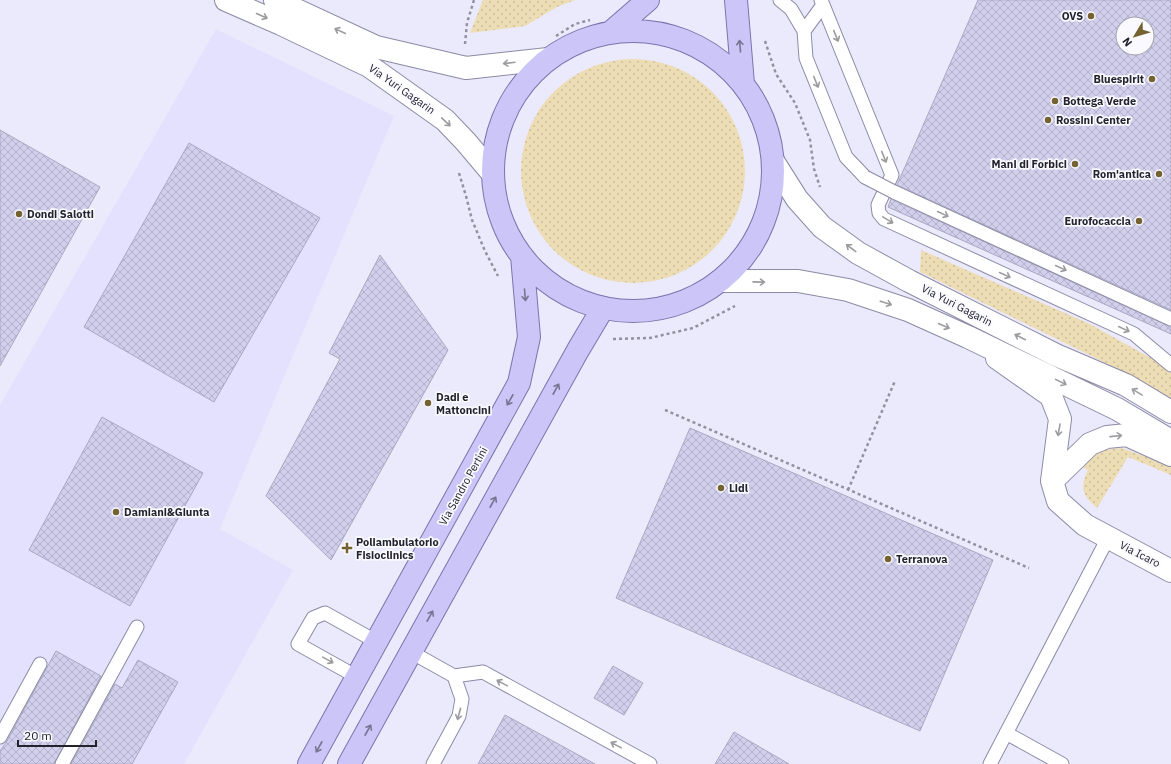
<svg xmlns="http://www.w3.org/2000/svg" width="1171" height="764" font-family="'IBM Plex Sans',sans-serif">
	<style>
		.built { fill: #e3e1fe }
		.grass { fill: url(#grass-dots) }
		.building { fill: url(#building-cross-hatch); stroke: #a9a7c2; fill-rule: evenodd }
		.lines { fill: none; stroke-linecap: round; stroke-linejoin: round }
		.service-casing { stroke: #8c8aa5; stroke-width: 15 }
		.minor-casing { stroke: #8c8aa5; stroke-width: 24 }
		.secondary-casing { stroke: #8c8aa5; stroke-width: 24 }
		.primary-casing { stroke: #7b73ad; stroke-width: 24 }
		.path { stroke: #92919f; stroke-width: 2.5; stroke-dasharray: 3 3; stroke-linecap: butt }
		.service { stroke: #fff; stroke-width: 13 }
		.minor { stroke: #fff; stroke-width: 22 }
		.secondary { stroke: #fff; stroke-width: 22 }
		.primary { stroke: #ccc5f7; stroke-width: 22 }
		.service-bridge-casing { stroke: #8c8aa5; stroke-width: 15; stroke-linecap: butt }
		.service-bridge { stroke: #fff; stroke-width: 13 }
		.oneway { stroke: #9c9ca0 }
		.oneway2 { stroke: #787492 }
		.poi-dot { fill: #756231; stroke: #f9f9ff; stroke-width: 1.5 }
		.labels { text-anchor: middle; stroke-width: 3.5; stroke-linejoin: round; paint-order: stroke }
		.poi-label { font-size: 11px; font-weight: bold; fill: #23222d; stroke: #f9f9ff; text-anchor: start }
		.street-label { font-size: 11px; fill: #23222d; stroke: #f9f9ff }
	</style>
	<defs>
		<pattern id="grass-dots" width="8" height="8" patternUnits="userSpaceOnUse"><rect width="8" height="8" fill="#edddb4"/><path d="M2 2h.1M6 6h.1" fill="none" stroke="#cbbd9b" stroke-width="1.8" stroke-linecap="round"/></pattern>
		<pattern id="building-cross-hatch" width="8" height="8" patternUnits="userSpaceOnUse"><rect width="8" height="8" fill="#d1cfeb"/><path d="M0 0l8 8M0 8l8-8" fill="none" stroke="#b3b1ca"/></pattern>
	</defs>
	<rect width="100%" height="100%" fill="#ebeafc"/>
	<path class="built" d="M216 29 394 116 220 529 293 570 184 764H0V405Z"/>
	<path class="grass" d="M483 0H575L557 7 525 26 470 33Z
		M521 171a112 112 0 1 1 224 0a112 112 0 1 1-224 0Z
		M921 250 1090 324 1158 362 1171 372V399L1132 376 920 272Z
		M1122 448 1171 466V475L1128 457 1097 508C1083 497 1079 487 1088 470L1082 467 1098 450Z"/>
	<path class="building" d="M978 0H1171V310L897 185ZM1123 24H1147V48H1123Z
		M0 130 100 187 0 366Z
		M189 143 320 218 214 402 84 327Z
		M891 199 1171 327V334L888 207Z
		M380 255 448 350 331 560 266 496 340 359 329 353Z
		M102 417 203 473 130 606 29 550Z
		M690 428 993 560 920 731 616 598Z
		M56 651 101 676 54 764H0V751L7 741Z
		M138 660 178 682 132 764H71L115 684 122 688Z
		M613 666 643 683 624 715 594 698Z
		M505 715 595 764H478Z
		M734 732 789 764H715Z"/>
	<g class="lines">
		<g class="service-casing">
			<path id="service" d="M780 0 791 9 804 31 806 58 846 157 865 177
				M821 0 892 175 878 205 879 213 884 219 1134 334 1171 365
				M804 31 823 5
				M894 192 1171 319
				M411 652 454 676 483 672 650 764
				M357 677 298 644 313 618 325 613 377 642
				M1006 733 1062 764
				M0 737 40 664
				M62 764 137 627
				M433 764 459 716 462 699 454 676
				M990 764 1108 538"/>
		</g>
		<g class="minor-casing">
			<path id="minor" d="M997 358 1051 396 1060 419 1052 481 1058 501 1085 525 1171 571
				M1052 481 1090 444 1107 437 1127 435 1171 455"/>
		</g>
		<g class="secondary-casing">
			<path id="secondary" d="M226 0 281 24 369 66 445 120 466 142 493 174
				M275 0 376 47 466 68 548 59
				M773 161 797 199 822 227 858 253 909 281 1056 355 1126 385 1171 412
				M720 281H798L848 290 908 310 968 337 1117 409 1171 441"/>
		</g>
		<g class="primary-casing">
			<path id="primary" d="M736 0 743 84
				M493 171a140 140 0 1 1 280 0a140 140 0 1 1-280 0Z
				M611 32 648 0
				M309 764 519 383 529 337 522 256
				M349 764 578 350 603 308"/>
		</g>
		<path class="path" d="M556 36 575 24 590 20
			M765 41 776 74 795 103 810 140 814 169 820 187
			M465 44 467 23 474 0
			M459 173 466 196 472 220 485 251 498 276
			M613 339 650 338 693 328 735 306
			M665 410 1029 568
			M848 490 895 381"/>
		<use href="#service" class="service"/>
		<use href="#minor" class="minor"/>
		<use href="#secondary" class="secondary"/>
		<use href="#primary" class="primary"/>
		<g class="service-bridge-casing">
			<path id="service-bridge" d="M865 177 894 192"/>
		</g>
		<use href="#service-bridge" class="service-bridge"/>
	</g>
	<defs><path id="oneway-shaft" d="M-6 0H5M1.5-3L5.5 0L1.5 3" fill="none" stroke-width="1.6" stroke-linecap="round" stroke-linejoin="round"/></defs>
	<g class="oneway">
		<use href="#oneway-shaft" transform="translate(262 16) rotate(24)"/>
		<use href="#oneway-shaft" transform="translate(340 31) rotate(-155)"/>
		<use href="#oneway-shaft" transform="translate(836 36) rotate(68)"/>
		<use href="#oneway-shaft" transform="translate(509 63) rotate(173)"/>
		<use href="#oneway-shaft" transform="translate(816 82) rotate(68)"/>
		<use href="#oneway-shaft" transform="translate(446 122) rotate(43)"/>
		<use href="#oneway-shaft" transform="translate(884 157) rotate(68)"/>
		<use href="#oneway-shaft" transform="translate(943 214) rotate(25)"/>
		<use href="#oneway-shaft" transform="translate(888 220) rotate(31)"/>
		<use href="#oneway-shaft" transform="translate(851 248) rotate(-143)"/>
		<use href="#oneway-shaft" transform="translate(1061 268) rotate(25)"/>
		<use href="#oneway-shaft" transform="translate(1005 275) rotate(25)"/>
		<use href="#oneway-shaft" transform="translate(759 282) rotate(1)"/>
		<use href="#oneway-shaft" transform="translate(886 303) rotate(18)"/>
		<use href="#oneway-shaft" transform="translate(944 326) rotate(24)"/>
		<use href="#oneway-shaft" transform="translate(1124 329) rotate(25)"/>
		<use href="#oneway-shaft" transform="translate(1020 337) rotate(-153)"/>
		<use href="#oneway-shaft" transform="translate(1061 382) rotate(26)"/>
		<use href="#oneway-shaft" transform="translate(1137 392) rotate(-149)"/>
		<use href="#oneway-shaft" transform="translate(1059 430) rotate(100)"/>
		<use href="#oneway-shaft" transform="translate(1116 436) rotate(-6)"/>
		<use href="#oneway-shaft" transform="translate(328 660) rotate(29)"/>
		<use href="#oneway-shaft" transform="translate(502 683) rotate(-151)"/>
		<use href="#oneway-shaft" transform="translate(459 714) rotate(105)"/>
		<use href="#oneway-shaft" transform="translate(616 745) rotate(-151)"/>
	</g>
	<g class="oneway2">
		<use href="#oneway-shaft" transform="translate(740 46) rotate(-95)"/>
		<use href="#oneway-shaft" transform="translate(525 295) rotate(85)"/>
		<use href="#oneway-shaft" transform="translate(556 389) rotate(-61)"/>
		<use href="#oneway-shaft" transform="translate(510 400) rotate(119)"/>
		<use href="#oneway-shaft" transform="translate(493 502) rotate(-61)"/>
		<use href="#oneway-shaft" transform="translate(430 616) rotate(-61)"/>
		<use href="#oneway-shaft" transform="translate(368 730) rotate(-61)"/>
		<use href="#oneway-shaft" transform="translate(319 747) rotate(119)"/>
	</g>
	<g class="poi-dot">
		<circle cx="1091" cy="16" r="4"/>
		<circle cx="1152" cy="79" r="4"/>
		<circle cx="1055" cy="101" r="4"/>
		<circle cx="1048" cy="120" r="4"/>
		<circle cx="1075" cy="164" r="4"/>
		<circle cx="1159" cy="174" r="4"/>
		<circle cx="19" cy="214" r="4"/>
		<circle cx="1139" cy="221" r="4"/>
		<circle cx="428" cy="403" r="4"/>
		<circle cx="721" cy="488" r="4"/>
		<circle cx="116" cy="512" r="4"/>
		<path d="M345 542h4v4h4v4h-4v4h-4v-4h-4v-4h4z"/>
		<circle cx="888" cy="559" r="4"/>
	</g>
	<g class="labels">
		<g class="poi-label">
			<text x="1083" y="20" text-anchor="end">OVS</text>
			<text x="1144" y="83" text-anchor="end">Bluespirit</text>
			<text x="1063" y="105">Bottega Verde</text>
			<text x="1056" y="124">Rossini Center</text>
			<text x="1067" y="168" text-anchor="end">Mani di Forbici</text>
			<text x="1151" y="178" text-anchor="end">Rom'antica</text>
			<text x="27" y="218">Dondi Salotti</text>
			<text x="1131" y="225" text-anchor="end">Eurofocaccia</text>
			<text x="436" y="401">Dadi e<tspan x="436" dy="13">Mattoncini</tspan></text>
			<text x="729" y="492">Lidl</text>
			<text x="124" y="516">Damiani&amp;Giunta</text>
			<text x="356" y="546">Poliambulatorio<tspan x="356" dy="13">Fisioclinics</tspan></text>
			<text x="896" y="563">Terranova</text>
		</g>
		<g class="street-label">
			<text transform="translate(402 89) rotate(35)" y="4">Via Yuri Gagarin</text>
			<text transform="translate(957 305) rotate(27)" y="4">Via Yuri Gagarin</text>
			<text transform="translate(463 486) rotate(-61)" y="4">Via Sandro Pertini</text>
			<text transform="translate(1140 554) rotate(27)" y="4">Via Icaro</text>
		</g>
	</g>
	<g transform="translate(1135 36) rotate(232)"><circle r="19" fill="#f9f9ff" stroke="#a3a3ab"/>
	<path d="M0-3L7 15L0 10L-7 15Z" fill="#756231"/>
	<text y="-6" font-size="11" font-weight="bold" text-anchor="middle" fill="#23222d">N</text>
	</g>
	<path d="M18 740v6h78v-6" fill="none" stroke="#23222d" stroke-width="2"/>
	<text x="24" y="740" font-size="12" fill="#23222d" stroke="#f9f9ff" stroke-width="3" paint-order="stroke">20 m</text>
</svg>
